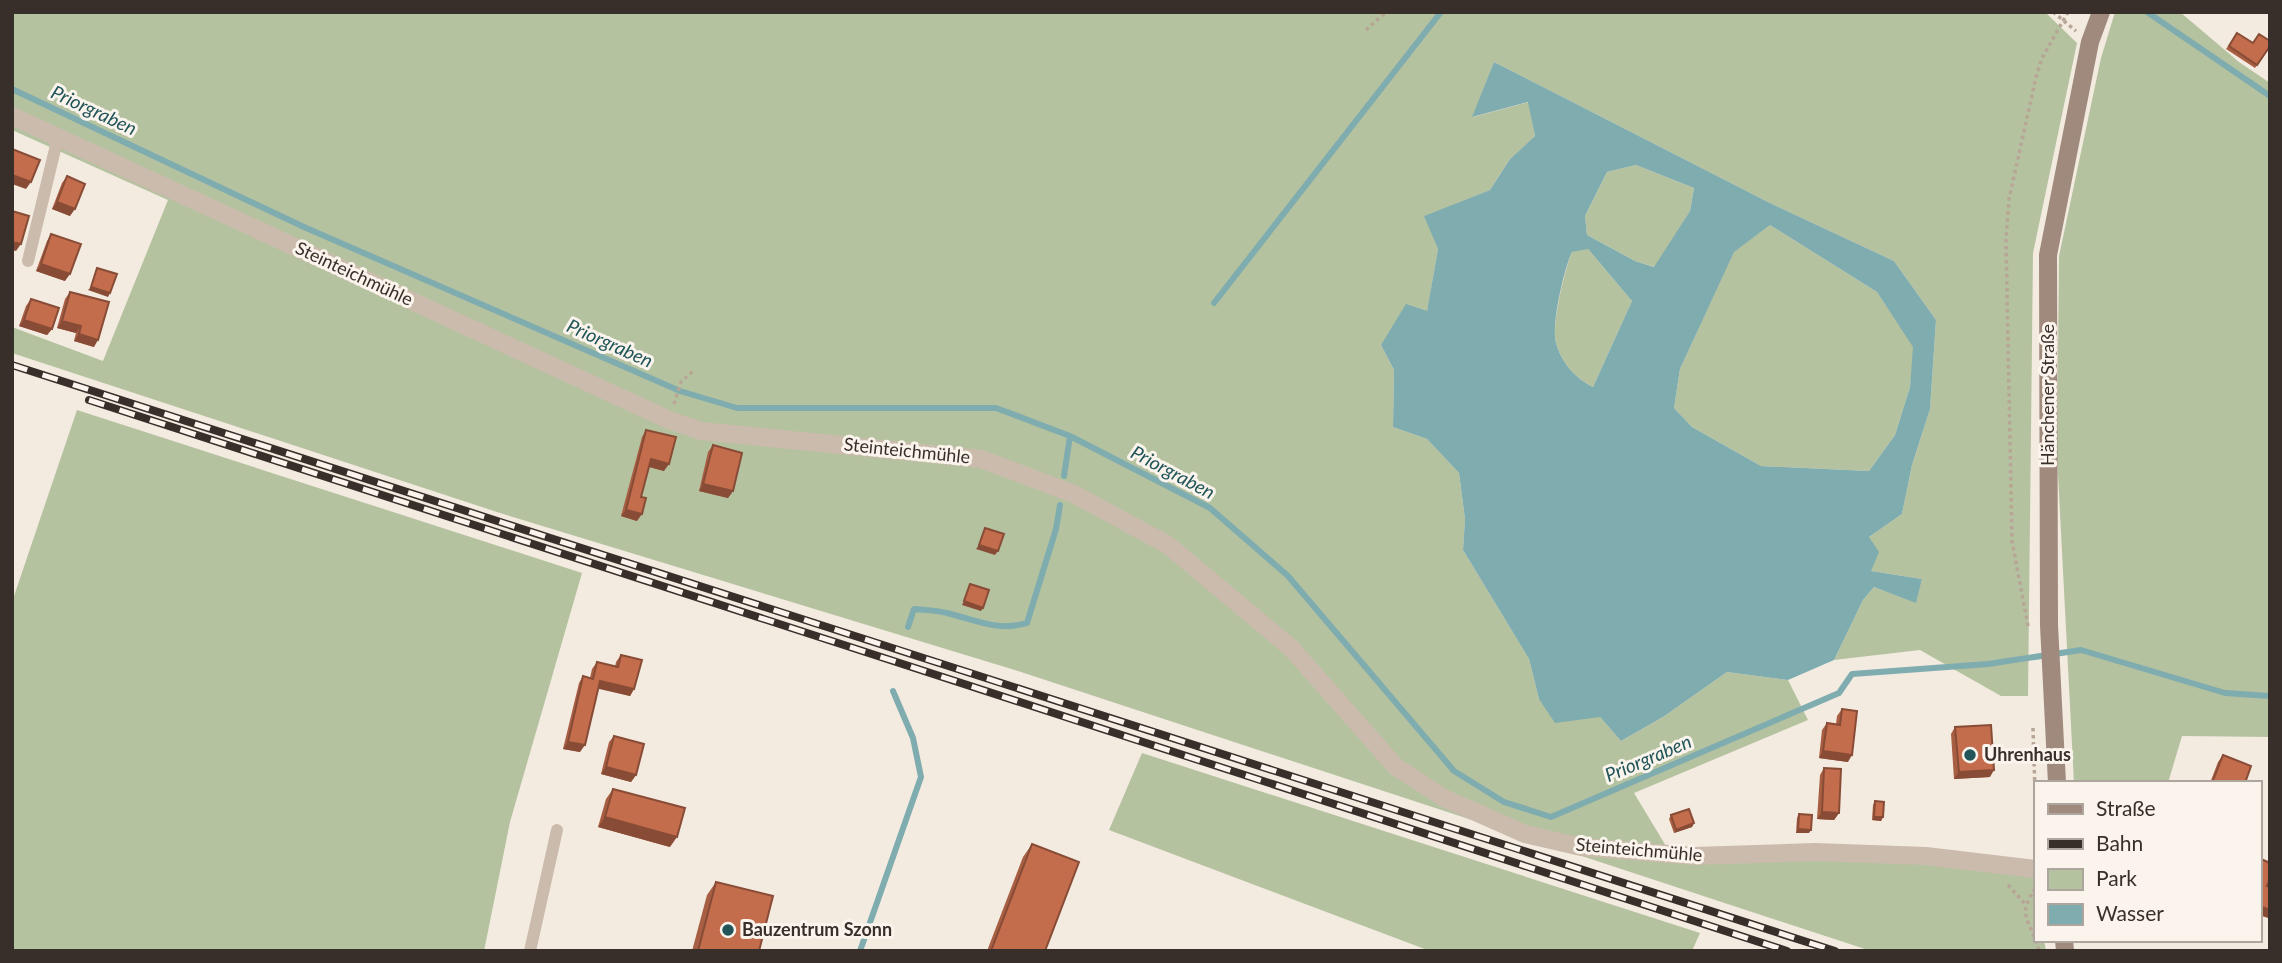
<svg xmlns="http://www.w3.org/2000/svg" width="2282" height="963" font-family="Lato,sans-serif">
	<style>
		.green { fill: #b5c2a0 }
		.water { fill: #7facaf; fill-rule: evenodd }
		.lines { fill: none; stroke-linecap: round; stroke-linejoin: round }
		.stream { stroke: #7facaf; stroke-width: 6 }
		.path { stroke: #b7a596; stroke-width: 3.5; stroke-dasharray: 3.5 3.5; stroke-linecap: butt }
		.lane { stroke: #cbbbac; stroke-width: 12 }
		.street { stroke: #cbbbac; stroke-width: 18 }
		.secondary { stroke: #9f8a7d; stroke-width: 18 }
		.rail-casing { stroke: #392f2a; stroke-width: 8 }
		.rail { stroke: #faf4ec; stroke-width: 5; stroke-dasharray: 16; stroke-linecap: butt }
		.wall { fill: #a85e42 }
		.shaded-wall { fill: #884c36 }
		.building { fill: #c36d4d; stroke: #884c36; stroke-width: 2 }
		.poi-dot { fill: #21555a; stroke: #faf4ec; stroke-width: 2.5 }
		.labels { text-anchor: middle; stroke-width: 6; stroke-linejoin: round; paint-order: stroke }
		.street-label { font-size: 18px; fill: #392f2a; stroke: #faf4ec }
		.poi-label { font-size: 18px; font-weight: bold; fill: #392f2a; stroke: #faf4ec; text-anchor: start }
		.water-label { font-size: 19px; font-style: italic; fill: #21555a; stroke: #faf4ec }
	</style>
	<rect width="100%" height="100%" fill="#f3eae0"/>
	<path class="green" d="M12 12H2045L2077 43 2033 253 2028 696H2001L1920 650 1834 660 1863 600 1874 587 1915 602 1922 579 1871 571 1869 537 1902 514 1912 465 1930 409 1936 320 1894 261 1770 203 1494 62 1473 117 1529 102 1535 136 1510 159 1490 190 1425 216 1438 249 1427 312 1381 345 1394 370 1393 427 1427 439 1459 473 1465 519 1463 550 1529 659 1539 699 1600 717 1621 741 1663 717 1727 672 1788 680 1808 720 1634 793 1675 861 1923 859 2034 874 2035 940H2044L2046 951H1871L1018 671 500 513 12 353V327L103 361 168 200 12 130Z
		M2115 12H2180L2239 62 2270 83V737L2182 736 2168 783H2074L2057 455 2059 256 2101 58Z
		M1636 165 1694 188 1690 211 1655 267 1635 261 1587 235 1585 216 1607 172Z
		M1770 225 1877 292 1914 347 1910 387 1895 435 1869 471 1761 466 1692 427 1674 408 1680 369 1734 251Z
		M1587 248 1632 301 1593 387C1576 379 1561 362 1556 343 1551 325 1565 269 1572 252Z
		M77 410 582 573 510 822 484 951H12V602Z
		M1142 753 1700 933 1692 951H1430L1109 830Z"/>
	<path class="water" d="M1494 62 1770 203 1894 261 1936 320 1930 409 1912 465 1902 514 1869 537 1879 552 1871 571 1922 579 1916 603 1874 587 1863 600 1834 660 1788 680 1727 672 1663 717 1621 741 1600 717 1555 723 1539 699 1529 659 1463 550 1465 519 1459 473 1427 439 1393 427 1394 370 1381 345 1406 304 1427 311 1438 249 1424 216 1490 190 1510 159 1535 136 1528 102 1472 117ZM1636 165 1694 188 1690 211 1654 267 1635 261 1587 235 1585 216 1607 172ZM1770 225 1877 292 1913 347 1910 387 1895 435 1869 471 1761 466 1692 427 1674 408 1680 369 1734 252ZM1588 249 1632 301 1593 387C1576 379 1561 362 1556 343 1551 325 1564 269 1572 252Z"/>
	<g class="lines">
		<path class="stream" d="M2147 12 2270 96
			M12 89 304 227 680 391 737 408H996L1070 436 1210 508 1288 576 1454 771 1504 802 1551 817 1839 693 1852 674 1988 664 2081 650 2225 693 2270 696
			M1214 303 1441 12
			M1064 476 1070 436
			M908 627 914 609C925 610 937 610 947 613 976 620 998 632 1027 623L1056 529 1060 505
			M860 951 921 777 913 738 893 691"/>
		<path class="path" d="M2053 12 2076 31
			M1366 30 1386 12
			M674 404 681 382 693 371
			M2028 626 2012 541 2006 240 2009 199 2036 77 2042 58 2068 12
			M2033 728 2035 792
			M2008 885 2025 904
			M2035 888C2021 912 2024 914 2035 938
			M2036 940 2039 951"/>
		<path class="lane" d="M28 261 58 137
			M530 951 557 830"/>
		<path class="street" d="M12 116 669 420 701 431 981 459 1074 494 1168 545 1291 648 1396 767 1444 798 1525 834 1581 847 1694 856 1815 852 1926 856 2035 869"/>
		<path class="secondary" d="M2057 783 2049 625 2048 255 2090 42 2101 12
			M2064 940 2065 951"/>
		<g class="rail-casing">
			<path id="rail" d="M12 365 1835 951
				M89 400 1787 951"/>
		</g>
		<use href="#rail" class="rail"/>
	</g>
	<path class="wall" d="M2237 33 2253 43 2270 46 2255 68 2226 49Z
		M67 176 70 216 52 209 62 183Z
		M51 234 65 281 36 271 47 241Z
		M70 292 94 347 74 341 76 333 57 328 65 299Z
		M31 299 52 329 47 335 19 326 26 306Z
		M646 430 664 471 649 467 641 497 637 521 621 516 642 437Z
		M713 445 733 491 728 498 699 491 708 452Z
		M621 655 634 689 630 696 598 688 580 752 563 749 579 683 583 676 590 678 592 669 597 662 615 667 616 662Z
		M1842 709 1848 762 1819 758 1822 730 1827 723 1836 724 1837 716Z
		M1955 727 1990 777 1954 779 1951 734Z
		M614 736 636 775 631 782 601 774 609 742Z
		M2223 755 2245 783H2210L2218 762Z
		M1824 768 1839 813 1834 820 1817 819 1820 775Z
		M613 789 670 847 598 827 606 799Z
		M1875 801 1883 817 1881 821 1872 820 1873 805Z
		M1799 814 1809 833H1796L1797 818Z
		M1671 815 1694 823 1692 827 1674 833 1669 819Z
		M1032 844 1045 951H987L1023 857Z
		M716 882 759 951H692L707 895Z"/>
	<path class="shaded-wall" d="M12 175 31 182 26 189 12 184Z
		M57 202 75 209 70 216 52 209Z
		M12 242 21 244 16 251 12 250Z
		M41 264 70 274 65 281 36 271Z
		M91 287 110 293 108 297 88 290Z
		M24 320 52 329 47 335 19 326Z
		M62 321 81 326 76 333 57 328Z
		M79 334 98 340 94 347 74 341Z
		M651 459 669 464 664 471 646 466Z
		M703 484 733 491 728 498 699 491Z
		M626 510 642 514 637 521 621 516Z
		M979 545 998 551 995 555 976 549Z
		M964 601 983 608 981 611 962 605Z
		M600 681 634 689 630 696 595 688Z
		M568 742 585 745 580 752 563 749Z
		M1823 751 1852 755 1848 762 1819 758Z
		M606 767 636 775 631 782 601 774Z
		M1994 770 1990 777 1954 779 1959 772Z
		M1822 812 1839 813 1834 820 1817 819Z
		M605 817 677 837 670 847 598 827Z
		M1874 817H1883L1881 821 1872 820Z
		M1694 823 1692 827 1674 833 1676 830Z
		M1798 829 1811 830 1809 833H1796Z
		M2259 906 2270 910V917L2268 918 2259 915Z"/>
	<path class="building" d="M2237 33 2253 43 2259 34 2270 41V46L2257 65 2229 46Z
		M12 149 40 160 31 182 12 175Z
		M67 176 85 184 75 209 57 202Z
		M12 211 29 216 21 244 12 242Z
		M51 234 81 244 70 274 41 264Z
		M97 268 117 274 110 293 91 287Z
		M70 292 109 302 98 340 79 334 81 326 62 321Z
		M31 299 59 308 52 329 24 320Z
		M646 430 676 437 669 464 651 459 641 497 646 498 642 514 626 510Z
		M713 445 742 453 733 491 703 484Z
		M985 528 1004 534 998 551 979 545Z
		M970 584 989 590 983 608 964 601Z
		M621 655 642 660 634 689 600 681 585 745 568 742 583 676 593 679 597 662 618 667Z
		M1842 709 1857 711 1852 755 1823 751 1827 723 1840 725Z
		M1991 725 1994 770 1959 772 1955 727Z
		M614 736 644 744 636 775 606 767Z
		M2223 755 2251 766 2245 783H2212Z
		M1824 768 1841 769 1839 813 1822 812Z
		M613 789 685 808 677 837 605 817Z
		M1875 801 1884 802 1883 817H1874Z
		M1689 809 1694 823 1676 830 1671 815Z
		M1799 814 1812 815 1811 830 1798 829Z
		M1032 844 1079 862 1045 951H991Z
		M2261 859 2270 863V879L2267 886 2270 887V910L2259 906V863Z
		M716 882 773 896 759 951H698Z"/>
	<g class="poi-dot">
		<circle cx="1970" cy="755" r="7"/>
		<circle cx="728" cy="930" r="7"/>
	</g>
	<g class="labels">
		<g class="street-label">
			<text transform="translate(354 274) rotate(25)" y="6">Steinteichmühle</text>
			<text transform="translate(2048 395) rotate(-90)" y="6">Hänchener Straße</text>
			<text transform="translate(907 451) rotate(6)" y="6">Steinteichmühle</text>
			<text transform="translate(1639 850) rotate(5)" y="6">Steinteichmühle</text>
		</g>
		<g class="poi-label">
			<text x="1984" y="761">Uhrenhaus</text>
			<text x="742" y="936">Bauzentrum Szonn</text>
		</g>
		<g class="water-label">
			<text transform="translate(94 110) rotate(25)" y="7">Priorgraben</text>
			<text transform="translate(610 343) rotate(24)" y="7">Priorgraben</text>
			<text transform="translate(1173 472) rotate(28)" y="7">Priorgraben</text>
			<text transform="translate(1648 758) rotate(-23)" y="7">Priorgraben</text>
		</g>
	</g>
	<rect width="2282" height="963" fill="none" stroke="#392f2a" stroke-width="28"/>
	<rect x="2034" y="781" width="228" height="161" fill="#faf4ec" stroke="#ada59e" stroke-width="2"/>
	<rect x="2048" y="804" width="35" height="10" fill="#9f8a7d" stroke="#ada59e" stroke-width="2"/>
	<text x="2096" y="816" font-size="21" fill="#392f2a">Straße</text>
	<rect x="2048" y="839" width="35" height="10" fill="#392f2a" stroke="#ada59e" stroke-width="2"/>
	<text x="2096" y="851" font-size="21" fill="#392f2a">Bahn</text>
	<rect x="2048" y="869" width="35" height="21" fill="#b5c2a0" stroke="#ada59e" stroke-width="2"/>
	<text x="2096" y="886" font-size="21" fill="#392f2a">Park</text>
	<rect x="2048" y="904" width="35" height="21" fill="#7facaf" stroke="#ada59e" stroke-width="2"/>
	<text x="2096" y="921" font-size="21" fill="#392f2a">Wasser</text>
</svg>
